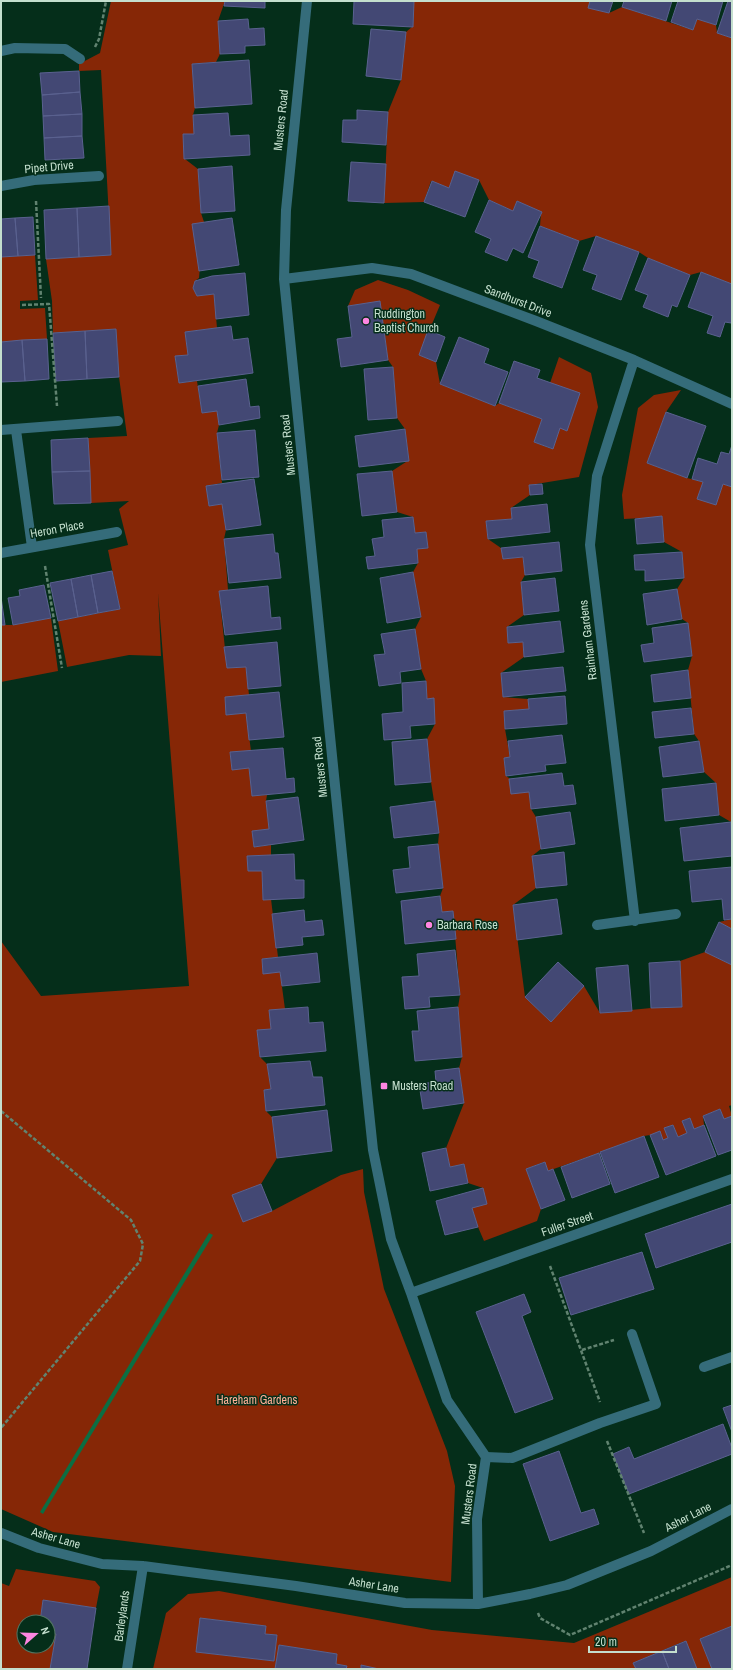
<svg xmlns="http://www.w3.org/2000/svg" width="733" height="1670" font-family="'Archivo Narrow',sans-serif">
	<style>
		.green { fill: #862706; fill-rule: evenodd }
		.water { fill: #0b6e43 }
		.building { fill: #434874; stroke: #5a618f }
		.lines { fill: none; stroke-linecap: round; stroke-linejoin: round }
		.path { stroke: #618370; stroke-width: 2.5; stroke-dasharray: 4 2; stroke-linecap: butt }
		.lane { stroke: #356c7a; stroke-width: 10 }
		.street { stroke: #356c7a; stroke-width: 10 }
		.poi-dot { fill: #fe86e1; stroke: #052e1a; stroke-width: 1.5 }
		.labels { text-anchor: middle; stroke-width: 3; stroke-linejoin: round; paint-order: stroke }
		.street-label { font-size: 12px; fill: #c4dfce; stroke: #052e1a }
		.poi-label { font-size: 12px; fill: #c4dfce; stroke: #052e1a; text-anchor: start }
		.park-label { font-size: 12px; fill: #ffaf97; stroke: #052e1a }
	</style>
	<rect width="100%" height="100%" fill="#052e1a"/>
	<path class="green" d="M111 1H225L218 21 220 54 216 62 192 64 195 108 193 115 194 134H183L185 159 198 169 201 213 204 222 199 278 195 281 193 288 197 296 214 294 217 328 185 332 188 355 175 357 179 383 197 381 202 413 217 411 219 425 217 433 222 483 206 486 209 506 222 504 226 530 224 539 228 590 219 591 227 668 246 667 249 695 225 698 227 715 246 713 251 751 230 752 232 769 249 768 252 796 267 795 266 801 269 829 252 831 254 847 271 845V855L248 871H262L263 900 271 899 278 957 262 959 263 973 280 972 285 1009 271 1029 257 1031 260 1057 267 1064 271 1089 264 1090 266 1111 272 1117 277 1158 261 1184 272 1211 341 1175 363 1169 364 1192 384 1289 447 1451 455 1486 451 1582 53 1532 1 1509V941L41 996 189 986 158 593 161 656 129 655 67 667 58 621 120 609 108 550 128 545 119 509 129 501 91 503 88 438 127 436 119 377 116 329 53 333 52 301 46 259 111 255 101 70 79 71V64L100 53Z
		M414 1H590L589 8 609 13 622 7 693 30 697 19 716 25 717 33 732 38V284L701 272 690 275 648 258 639 252 596 236 579 241 540 226 541 212 517 201 513 211 489 200 479 180 455 172 449 188 431 181 424 202 384 203 388 112 401 80 406 32 413 26Z
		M35 255 38 300 20 301V309L45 308 47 339 1 342V257Z
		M378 280 408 290 440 305 419 355 436 362 440 384 495 406 499 403 542 419 534 442 552 449 550 383 559 357 591 373 598 407 579 477 530 485V495L511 508 512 519 486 521 488 539 501 548 503 559 523 557 525 575 521 582 524 615 507 627 508 643 523 642 524 657 501 673 503 697 528 699 529 709 504 711 505 729 510 757 504 758 506 776 529 792 531 809 536 817 541 849 532 856 536 888 513 905 525 997 551 1022 584 986 600 1013 651 1008 682 1007 680 961 705 952 732 965V1105L729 1106 732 1116 724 1119 720 1109 703 1116 704 1125 694 1129 690 1118 682 1121 687 1133 678 1137 673 1125 665 1128 668 1138 663 1140 650 1135 644 1136 600 1152 599 1153 548 1171 544 1162 526 1169 541 1209 537 1221 484 1241 478 1227 472 1208 483 1188 468 1183 464 1164 450 1167 446 1148 464 1103 459 1068 462 1057 458 1007 460 995 453 911 442 912 440 896 443 888 438 844 439 833 431 782 427 739 435 724 434 699H427L426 681 421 669 415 629 421 617 413 572 418 563 417 549 428 548 426 532 415 533 413 517 397 512 392 471 409 460 405 429 397 418 393 367 388 360 380 302 348 306 355 290Z
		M681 390 666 412 647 463 687 478 703 482 698 499 716 504 723 484 732 487V827L731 822 719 815 716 783 704 772 699 741 694 734 688 670 692 656 688 623 682 619 677 589 684 578 682 552 664 542 662 517 624 519 622 495 638 408 654 395Z
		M51 618 58 671 1 682V625H13Z
		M732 919V929L719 922Z
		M16 1569 95 1581 100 1587 96 1608 43 1600 40 1622H24V1646H48V1633L56 1634 50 1669H1V1583L9 1586Z
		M732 1577V1626L700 1639 712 1669H697L685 1641 633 1663 636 1669H379L361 1666V1669H346L347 1666 336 1664 337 1654 279 1645 275 1669H153L166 1613 188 1594 219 1591 432 1630 574 1643ZM201 1618 266 1626 265 1634 277 1635 274 1661 196 1652Z"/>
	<path class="water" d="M209 1233 213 1235 43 1514 40 1512Z"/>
	<path class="building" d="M225 1H265V8L224 6Z
		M354 1H414L413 27 353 24Z
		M590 1H613L609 13 588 8Z
		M624 1H672L666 21 622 7Z
		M678 1H723L716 25 697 19 693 30 671 22Z
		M728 1H732V38L717 33Z
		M248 19 249 29 264 28 265 45 245 46V53L220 54 218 21Z
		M371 29 406 32 401 80 366 76Z
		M249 60 252 104 195 108 192 64Z
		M79 71 80 92 42 95 40 73Z
		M80 92 82 114 43 116 42 95Z
		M357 110 388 112 386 145 342 142 343 120H357Z
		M228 113 230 136 249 135 250 155 184 159 183 134H194L193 115Z
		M82 114V136L44 138 43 116Z
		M82 136 84 158 45 160 44 138Z
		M351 162 386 164 384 203 348 201Z
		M232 166 235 211 201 213 198 169Z
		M455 171 479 180 465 217 424 202 432 181 449 188Z
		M489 200 513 211 517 201 542 212 523 253 513 248 507 261 485 252 491 239 475 232Z
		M109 206 111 255 79 257 77 208Z
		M77 208 79 257 46 259 44 210Z
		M33 217 35 255 18 256 15 218Z
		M15 218 18 256 1 257V219Z
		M232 218 239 265 199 271 192 224Z
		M540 226 579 241 562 288 533 277 539 261 528 257Z
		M596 236 639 252 621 300 592 289 597 275 583 270Z
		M648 258 690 275 677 307 672 305 668 317 643 307 648 295 635 290Z
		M701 272 732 284V321L731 323 725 322 720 337 707 333 713 316 688 307Z
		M245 273 249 315 216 319 214 294 197 296 193 288 195 281 212 276Z
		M380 301 388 360 341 367 337 339 352 337 348 306Z
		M231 326 233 340 248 338 253 373 179 383 175 356 188 355 185 332Z
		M116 329 119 377 87 379 85 331Z
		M428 330 445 337 436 362 419 355Z
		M85 331 87 379 56 381 53 333Z
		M459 337 489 349 484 363 508 372 495 406 440 384Z
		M47 339 49 379 25 381 22 340Z
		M22 340 25 381 1 382V342Z
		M514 361 540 370 537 378 580 393 567 431 560 428 553 449 534 442 542 419 499 403Z
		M393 367 397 418 368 420 364 369Z
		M246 379 250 407 259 406 260 418 219 425 217 411 202 413 198 386Z
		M666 412 706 426 687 478 647 463Z
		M405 429 409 461 359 467 355 436Z
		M255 430 259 477 222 480 217 433Z
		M88 438 90 471 52 472 51 440Z
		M732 445V487L723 484 716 505 697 499 703 482 692 479 698 458 717 464 721 452 729 454Z
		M90 471 91 503 54 504 52 472Z
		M392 471 397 512 362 516 357 474Z
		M254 479 261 525 226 530 222 504 209 506 206 486Z
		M542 484 543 494 530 495 529 485Z
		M547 504 550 532 488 539 486 521 512 519 511 508Z
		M662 516 664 542 637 544 635 519Z
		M413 517 415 533 426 532 428 548 417 549 418 563 368 569 366 557 375 556 372 539 384 537 382 520Z
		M273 534 275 553H278L281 578 229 583 224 539Z
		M559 542 562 571 525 575 523 557 503 559 501 548Z
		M682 552 684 578 645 581V570H635L634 555Z
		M112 571 120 609 98 613 91 575Z
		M413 572 421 617 387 623 380 578Z
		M91 575 98 613 78 617 71 579Z
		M555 578 559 611 524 615 521 582Z
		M71 579 78 617 58 621 50 583Z
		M44 585 51 618 13 625 8 598 20 596 19 590Z
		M268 586 271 618 280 617 281 629 225 635 219 591Z
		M677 589 682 619 647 625 643 594Z
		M1 597 5 625H1Z
		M560 621 564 652 524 657 523 642 508 643 507 627Z
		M688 623 692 656 644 662 641 645 654 643 652 628Z
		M415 629 421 669 400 672 401 683 379 686 374 655 385 654 381 634Z
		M277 642 281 686 248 689 246 667 227 668 224 647Z
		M563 667 566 691 503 697 501 673Z
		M688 670 691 698 654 702 651 675Z
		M426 681 427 699 434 698 435 724 410 726 411 738 384 740 382 714 403 712 402 683Z
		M279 692 284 737 249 740 246 713 226 715 225 697Z
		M565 696 567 724 505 729 504 711 529 709 528 699Z
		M691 708 694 734 655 738 652 712Z
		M562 735 566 763 545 765 546 771 506 776 504 758 510 757 508 741Z
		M427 739 431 782 395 785 392 742Z
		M699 741 704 772 663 777 659 747Z
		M283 748 286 779 294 778 295 792 252 796 249 768 232 770 230 752Z
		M562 773 564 786 573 785 576 804 531 809 529 792 511 794 509 779Z
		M716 783 719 815 665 821 662 789Z
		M298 797 304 840 254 847 252 831 269 829 266 801Z
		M435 801 439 833 394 838 390 807Z
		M570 812 575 844 541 849 536 817Z
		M731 822 732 856 684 861 680 828Z
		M438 844 443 888 396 893 393 870 410 868 408 847Z
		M564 852 567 885 536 888 532 856Z
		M294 854 295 880H304V898L263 900 262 871H248L247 856Z
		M732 867V919L724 920 722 899 692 902 689 871Z
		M440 896 442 912 453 911 456 939 405 944 401 901Z
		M557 899 562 934 517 940 513 905Z
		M304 910 305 922 322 920 324 935 302 937 303 945 276 948 272 914Z
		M719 922 732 929V965L705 952Z
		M455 950 460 995 429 997 430 1007 405 1009 402 977 419 976 417 954Z
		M317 953 320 982 282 986 280 972 263 974 262 959Z
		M680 961 682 1007 651 1008 649 963Z
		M558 962 584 986 551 1022 525 997Z
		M628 965 632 1011 600 1013 596 968Z
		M308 1007 309 1023 323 1022 326 1051 260 1057 257 1030 271 1029 269 1010Z
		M458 1007 462 1057 415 1061 412 1031H419L417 1011Z
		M310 1061 313 1077H322L325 1105 266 1111 264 1090 271 1089 267 1064Z
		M459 1068 464 1103 423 1109 419 1084 436 1082 435 1071Z
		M720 1109 724 1119 732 1116V1150L718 1155 703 1116Z
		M327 1110 332 1151 277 1158 272 1117Z
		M690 1118 694 1129 704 1125 716 1156 666 1175 650 1135 660 1131 663 1140 668 1138 664 1128 673 1125 678 1137 687 1133 682 1121Z
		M644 1136 659 1177 615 1193 600 1152Z
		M446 1148 450 1167 464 1164 468 1183 430 1191 422 1153Z
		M599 1153 610 1184 572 1198 561 1167Z
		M545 1162 548 1171 553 1169 565 1200 541 1209 526 1169Z
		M261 1184 272 1211 243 1222 232 1195Z
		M483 1188 487 1204 472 1208 478 1227 445 1235 436 1201Z
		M732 1204V1242L656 1268 645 1234Z
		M642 1252 654 1289 571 1315 559 1278Z
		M524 1294 531 1312 522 1316 553 1399 515 1413 476 1312Z
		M732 1405V1432L723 1408Z
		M723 1424 732 1448V1454L629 1494 613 1454 629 1447 634 1459Z
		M559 1451 581 1513 594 1509 599 1524 550 1541 523 1464Z
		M43 1600 96 1608 87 1669H50L56 1634 48 1633V1622H40Z
		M200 1618 266 1626 265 1634 277 1635 274 1661 196 1652Z
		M732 1626V1669H712L700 1639Z
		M686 1641 697 1669H669L662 1651Z
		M279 1645 337 1654 336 1664 347 1666 346 1669H275Z
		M662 1651 669 1669H636L633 1663Z
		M361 1665 379 1669H361Z"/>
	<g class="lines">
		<path class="path" d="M95 47 99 39 106 1
			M36 201 41 298
			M22 305 49 304 57 406
			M45 566 62 668
			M1 1111 131 1220 143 1244 140 1261 1 1428
			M550 1266 600 1402
			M582 1350 614 1340
			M607 1441 644 1533
			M538 1613 540 1618 570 1635 732 1565"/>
		<path class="lane" d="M704 1367 732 1357
			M486 1457 512 1458 600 1423 656 1404 632 1334"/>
		<path class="street" d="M307 1 286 210 284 279 342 855 373 1150 391 1239 411 1293 447 1400 486 1457 477 1519 478 1604
			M1 51 15 48 65 49 80 59
			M1 186 34 180 99 176
			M284 279 372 268 411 274 536 321 634 360 732 404
			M634 360 597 476 590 545 635 921
			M1 430 118 421
			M16 430 32 547
			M1 553 117 532
			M597 925 676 914
			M411 1293 732 1179
			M1 1533 39 1548 102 1564 143 1566 296 1586 405 1603 478 1604 530 1594 567 1585 651 1551 732 1509
			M127 1669 143 1566"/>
	</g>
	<g class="poi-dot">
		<circle cx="366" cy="321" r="4"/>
		<circle cx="429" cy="925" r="4"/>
		<rect x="380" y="1082" width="8" height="8" rx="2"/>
	</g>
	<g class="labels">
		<g class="street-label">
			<text transform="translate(281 120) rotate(-84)" y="4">Musters Road</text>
			<text transform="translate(49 167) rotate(-5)" y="4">Pipet Drive</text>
			<text transform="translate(518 301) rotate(21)" y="4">Sandhurst Drive</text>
			<text transform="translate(288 445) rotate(-96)" y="4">Musters Road</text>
			<text transform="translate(57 529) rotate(-10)" y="4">Heron Place</text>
			<text transform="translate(588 640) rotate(-97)" y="4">Rainham Gardens</text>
			<text transform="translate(320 767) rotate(-96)" y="4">Musters Road</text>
			<text transform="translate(567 1224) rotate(-19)" y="4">Fuller Street</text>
			<text transform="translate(469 1494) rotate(-83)" y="4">Musters Road</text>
			<text transform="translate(688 1517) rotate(-27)" y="4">Asher Lane</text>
			<text transform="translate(56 1538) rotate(16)" y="4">Asher Lane</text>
			<text transform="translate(374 1585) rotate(9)" y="4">Asher Lane</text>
			<text transform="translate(122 1616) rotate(-82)" y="4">Barleylands</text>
		</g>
		<g class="poi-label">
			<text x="374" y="318">Ruddington<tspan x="374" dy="14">Baptist Church</tspan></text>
			<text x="437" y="929">Barbara Rose</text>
			<text x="392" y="1090">Musters Road</text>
		</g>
		<g class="park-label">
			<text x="257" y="1404">Hareham Gardens</text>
		</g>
	</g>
	<rect width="733" height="1670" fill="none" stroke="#c4dfce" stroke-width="4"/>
	<g transform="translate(36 1634) rotate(70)"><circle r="19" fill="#052e1a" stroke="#517562"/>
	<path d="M0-3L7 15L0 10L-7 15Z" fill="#fe86e1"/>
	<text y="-6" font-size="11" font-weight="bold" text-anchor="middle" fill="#c4dfce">N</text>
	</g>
	<path d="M589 1646v6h87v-6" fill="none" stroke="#c4dfce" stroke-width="2"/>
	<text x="595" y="1646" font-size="12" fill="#c4dfce" stroke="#052e1a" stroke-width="3" paint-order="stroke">20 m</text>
</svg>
